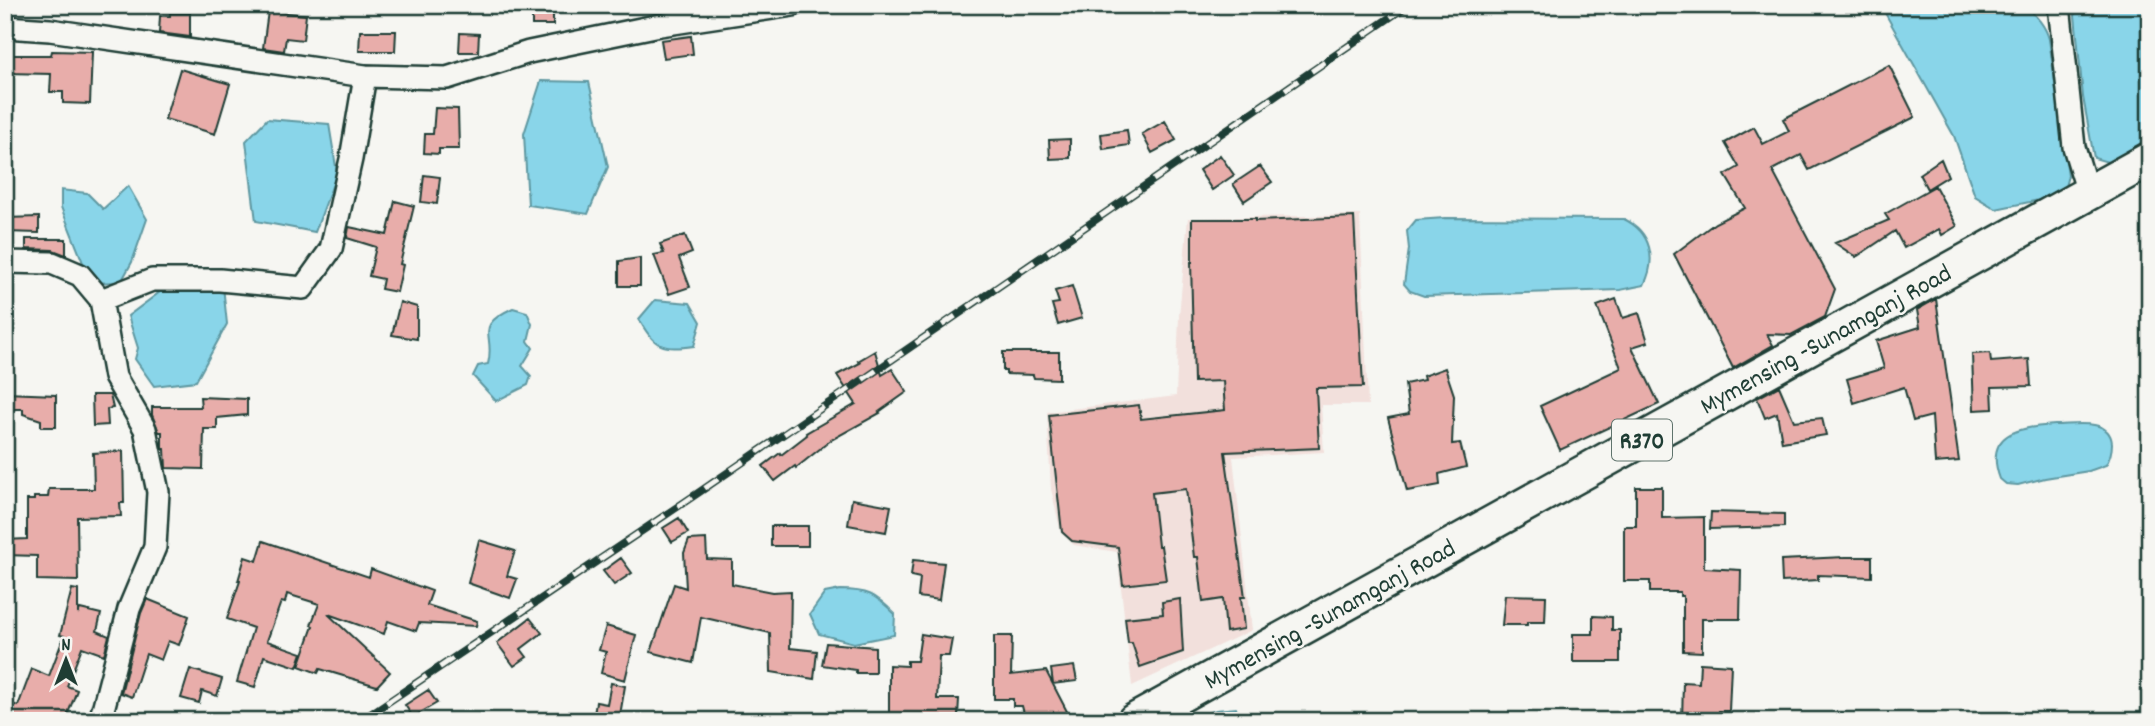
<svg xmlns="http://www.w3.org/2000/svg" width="2155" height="726" font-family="Dekko,sans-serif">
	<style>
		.built { fill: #f2e0dc; fill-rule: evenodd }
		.water { fill: #89d5e9; stroke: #5f98a1; stroke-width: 2 }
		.building { fill: #e8adaa; stroke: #1f3d34; stroke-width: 2 }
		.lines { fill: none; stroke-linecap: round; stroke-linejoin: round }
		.street-casing { stroke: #1f3d34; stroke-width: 26 }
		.primary-casing { stroke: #1f3d34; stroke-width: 38 }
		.street { stroke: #f6f6f2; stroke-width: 21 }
		.primary { stroke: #f6f6f2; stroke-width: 33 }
		.rail-casing { stroke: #1f3d34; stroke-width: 8 }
		.rail { stroke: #f6f6f2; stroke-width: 5; stroke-dasharray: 16; stroke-linecap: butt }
		.labels { text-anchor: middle; stroke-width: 5; stroke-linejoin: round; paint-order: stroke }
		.shield { fill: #f6f6f2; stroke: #60746d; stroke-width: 2 }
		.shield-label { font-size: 24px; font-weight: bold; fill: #1f3d34 }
		.street-label { font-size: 26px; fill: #1f3d34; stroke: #f6f6f2 }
	</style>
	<rect width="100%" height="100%" fill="#f6f6f2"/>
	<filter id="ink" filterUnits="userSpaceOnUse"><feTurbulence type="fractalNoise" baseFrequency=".0143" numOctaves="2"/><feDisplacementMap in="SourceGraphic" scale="14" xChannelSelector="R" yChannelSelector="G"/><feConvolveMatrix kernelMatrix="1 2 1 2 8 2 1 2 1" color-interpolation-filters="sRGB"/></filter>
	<g filter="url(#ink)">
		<path class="built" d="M1360 215 1368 405H1321L1324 452 1233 457 1252 630 1132 686 1117 552 1074 545 1061 533 1051 489 1047 412 1176 396 1179 316 1188 218ZM1193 219H1255V253ZM1237 262 1194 381 1191 263ZM1361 338 1362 387 1268 340ZM1316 403 1318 447 1227 452 1225 407ZM1139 405 1144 450 1054 460 1049 415ZM1221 411 1229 484 1168 416ZM1151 479 1157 542 1072 541 1063 533 1058 488ZM1231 489H1232L1239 552 1187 494ZM1119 552 1165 580 1123 585ZM1241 569 1245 597 1203 601 1200 574ZM1178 600 1183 627H1181V637L1128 643 1163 614 1162 602Z"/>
		<path class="water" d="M1883 5H2023C2035 14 2045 24 2049 39L2068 175 2065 187 2039 200 1996 209 1975 196 1954 136 1885 13Z
			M2074 5H2150V149L2111 163 2094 158 2083 97Z
			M541 81 589 82 608 167 588 214 528 205 524 134Z
			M267 119 329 124 337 173 315 232 256 221 246 141Z
			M128 186 147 219 132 262 121 282 91 283 61 207V190L87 193 103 209Z
			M1445 218 1624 219C1651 232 1657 259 1644 285L1620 290 1424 296 1410 291 1404 284 1409 249 1407 231 1416 220Z
			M194 284 223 286 227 324 196 381 154 386 135 359 138 348 128 316 160 292Z
			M655 300 690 303 701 322 694 346C663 350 654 348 639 319Z
			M513 308 527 312 532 324 528 341 533 348 522 366 531 376 528 385 496 401 473 376 478 366 488 364C496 334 472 327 513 308Z
			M2055 425C2073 425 2110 417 2112 443 2112 451 2110 458 2106 465L2089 471 2045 478 2018 485 2006 484 2000 479C1983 433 2019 427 2055 425Z
			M840 590C868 590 875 594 895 614L894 635 854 643 819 634 810 614 825 593Z
			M1236 708 1240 721H1187L1216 710Z"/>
		<path class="building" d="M532 5H553V25H532Z
			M268 11 306 15 303 40 286 38 284 51 263 48Z
			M170 13H190V37L159 33 160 16H170Z
			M360 31H396L395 51H359Z
			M460 33 479 34 478 52H459Z
			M691 36 693 54 664 58 661 40Z
			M52 51 92 52 90 104 63 103V92H50L51 74 7 73 9 55H51Z
			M1889 65 1915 117 1809 170 1801 155 1772 170 1835 289 1825 317 1791 335 1767 334 1773 345 1733 368 1674 254 1715 223 1745 208 1725 175 1739 167 1725 143 1754 127 1763 144 1789 131 1783 119Z
			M180 69 230 84 215 134 165 119Z
			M435 108 458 109 459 149H439V154L424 153 425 134H433Z
			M1165 121 1176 140 1152 153 1142 134Z
			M1127 130 1129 145 1103 149 1101 134Z
			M1070 139V158L1050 159 1049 140Z
			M1220 155 1234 175 1212 190 1199 170Z
			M1941 159 1948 176 1927 189 1919 174Z
			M1260 166 1272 182 1244 201 1233 184Z
			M424 175 440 177 437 204 421 202Z
			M1935 186 1957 226 1942 235 1939 229 1904 248 1895 231 1856 257 1835 243 1889 220 1885 214Z
			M395 201 414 206 400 264 403 265 397 292 381 289 383 279 369 276 376 247 347 238 349 227 387 235Z
			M39 217V233L5 232V218Z
			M1354 217 1363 387 1316 388 1319 448 1225 452 1245 597H1241L1244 629 1226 632 1223 599 1203 602 1198 557H1194L1186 489 1152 493 1158 546H1161L1166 580 1123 585 1118 547 1072 541 1062 532 1049 415 1139 405 1141 419 1225 410 1223 381 1194 382 1191 262H1192V219H1255V221Z
			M685 235 692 253 679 258 690 287 669 294 654 255 664 253 660 244Z
			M26 239H66V255L53 250 26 249Z
			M640 258V286H619V261Z
			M1072 286 1082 318 1058 325 1052 304 1059 303 1055 291Z
			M1616 299 1623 318 1639 313 1648 342 1632 347 1659 404 1560 450 1540 406 1621 368 1597 306Z
			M1936 299 1959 461 1935 463 1932 416 1913 421 1904 387 1854 403 1847 379 1884 368 1876 341 1920 327 1917 310Z
			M400 302 417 307V339L392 335Z
			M875 351 882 375 892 369 907 392 879 412 880 413 831 440 796 468 795 466 775 481 763 466 780 453 781 455 807 435 806 433 856 404 837 375 860 363 858 361Z
			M1003 352H1059V379L1034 378 1033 375 1006 374V371H1003Z
			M1990 353 1991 362 2029 359 2031 386 1992 387 1993 409 1974 410 1972 354Z
			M1445 368 1454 395 1452 444 1460 443 1466 467 1439 474 1440 485 1407 491 1388 418 1409 414 1405 384 1424 380 1423 376Z
			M1779 386 1794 421 1822 418 1826 435 1782 442 1777 413 1765 418 1757 398Z
			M5 393 56 395V427H41V420L23 414V409H5Z
			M92 395H110L113 408 107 409 108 425 93 426Z
			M200 397 247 399V415L217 418V429H204L203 469 166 468 165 449H162V432H159L152 415V407H201Z
			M123 451 124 503H120L121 516 77 517 78 581 37 580V556L5 555V540L27 539V500H34V497H48L49 489H94L93 453Z
			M1636 487H1662V518L1704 517V568L1741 570 1740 619H1702V652L1683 651V596H1680V592H1650V581H1624V526H1636Z
			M852 499 891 506 886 532 848 525Z
			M1711 512 1784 514V527L1710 529Z
			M679 518 688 533 672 542 663 528Z
			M771 526H808V546H771Z
			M706 539 707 559 732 560V584L772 592 791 591 790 648 817 651 814 679 771 672 770 633 701 617 693 663 651 652 674 584 686 588 684 553 689 540Z
			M479 540 515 551 507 576 517 579 510 598 468 583Z
			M263 541 369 577 371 569 432 591 427 605 477 621 476 626 419 623 416 631 388 621 384 634 328 614 390 672 377 686 320 669 318 673 299 666 313 626 311 625 319 604 287 594 285 603 281 602 267 641 302 653 297 667 264 656 255 687 237 682 253 628 227 619 240 581H238L245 557 257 561Z
			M1845 557H1872V577L1818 575V580L1782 582 1781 560Z
			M621 558 632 573 614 585 603 571Z
			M913 560 944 563 939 600 918 597 920 578 911 576Z
			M72 589 78 590V614L80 609 101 614 97 631 109 636 104 655 82 647 67 686 77 690 65 721H6L12 704 18 706 32 669 49 676 64 636 60 635Z
			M1505 595 1546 596 1545 622H1527V625H1502Z
			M147 599 189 616 179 645 168 641 161 660 146 654 132 697 121 693 141 613Z
			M1180 599 1183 652 1140 667 1132 643H1128L1125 618 1163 614 1162 602Z
			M1593 616 1612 617V630H1620V662H1573V634H1593Z
			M530 618 542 633 521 649 527 657 514 666 497 643Z
			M606 626 636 635 625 680 601 673 606 652 599 650Z
			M921 634 952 639 949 656H939L937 699H959L958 716 889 717V665L907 666V661H917Z
			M994 636H1012L1011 675 1046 671 1072 721H1026L1022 706H1013V699H994Z
			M826 643 875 647V673H856V670L822 665Z
			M1700 663 1731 665 1729 711H1719V721H1682L1683 682 1699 683Z
			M1074 666 1077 681 1053 684 1051 669Z
			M190 669 222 679 217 696 202 691 199 703 181 698Z
			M611 683 625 686 619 721H593L596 702 607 704Z
			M428 690 437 703 413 717 405 705Z"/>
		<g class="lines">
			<g class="street-casing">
				<path id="street" d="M2059 5 2074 147 2088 193
					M5 27 50 30 365 76
					M5 262 52 263 80 275 101 300
					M100 721 129 609 155 547 158 492 145 429 115 377 101 300 152 280H220L303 288 331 249 351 159 365 76 447 78 529 52 660 25 793 5"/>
			</g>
			<g class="primary-casing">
				<path id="primary" d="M1134 721 2150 159"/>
			</g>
			<use href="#street" class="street"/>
			<use href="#primary" class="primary"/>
			<g class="rail-casing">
				<path id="rail" d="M360 721 698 493 1408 5"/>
			</g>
			<use href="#rail" class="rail"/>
		</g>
	</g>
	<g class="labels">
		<rect class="shield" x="1612" y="419.5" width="60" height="41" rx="5"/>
		<g class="shield-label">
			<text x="1642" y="448">R370</text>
		</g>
		<g class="street-label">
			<text transform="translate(1825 338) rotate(-29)" y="9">Mymensing -Sunamganj Road</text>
			<text transform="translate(1329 613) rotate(-29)" y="9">Mymensing -Sunamganj Road</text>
		</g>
	</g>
	<rect width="2155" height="726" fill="none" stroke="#f6f6f2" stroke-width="28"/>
	<rect x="14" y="14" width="2127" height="698" fill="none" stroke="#1f3d34" stroke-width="2.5" filter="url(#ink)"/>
	<g transform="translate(66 660)" stroke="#f6f6f2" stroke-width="5" paint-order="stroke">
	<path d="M0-5L12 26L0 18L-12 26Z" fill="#1f3d34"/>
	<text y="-10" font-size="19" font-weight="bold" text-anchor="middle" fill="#1f3d34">N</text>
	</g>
</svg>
